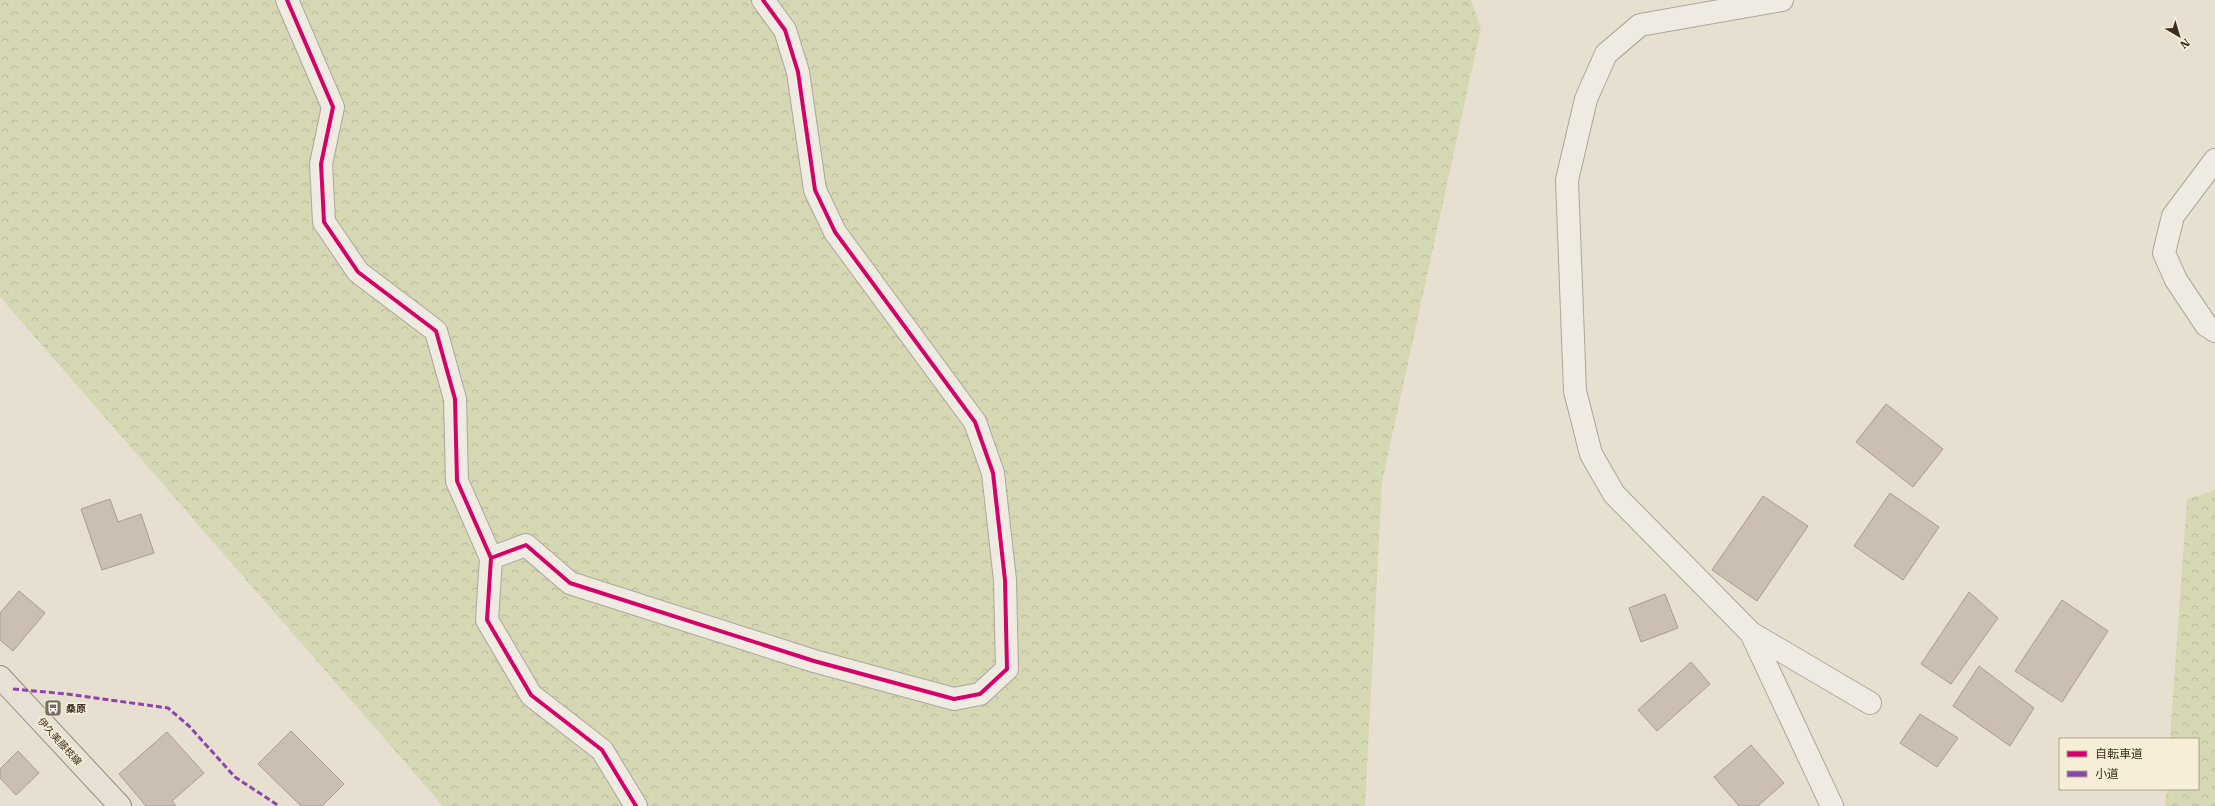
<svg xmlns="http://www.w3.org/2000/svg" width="2215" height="806" font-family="'IBM Plex Serif','Noto Sans JP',serif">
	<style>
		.forest { fill: url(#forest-crowns) }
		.building { fill: #cbbfb2; stroke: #a89c90 }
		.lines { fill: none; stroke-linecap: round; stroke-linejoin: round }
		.minor-casing { stroke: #ada599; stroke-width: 24 }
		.major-casing { stroke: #928b80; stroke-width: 24 }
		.minor { stroke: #efebe3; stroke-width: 22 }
		.major { stroke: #e6e1d4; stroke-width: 22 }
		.quiet { stroke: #8e44ad; stroke-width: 3; stroke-dasharray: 6 3; stroke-linecap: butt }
		.cycleway-casing { stroke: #f7eed8; stroke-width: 6 }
		.cycleway { stroke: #d6006c; stroke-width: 4 }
		.labels { text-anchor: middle; stroke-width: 3.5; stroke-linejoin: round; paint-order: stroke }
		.poi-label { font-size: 10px; font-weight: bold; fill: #3d2e20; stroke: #f7eed8; text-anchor: start }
		.street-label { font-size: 10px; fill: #3d2e20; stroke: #f7eed8 }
	</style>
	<defs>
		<pattern id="forest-crowns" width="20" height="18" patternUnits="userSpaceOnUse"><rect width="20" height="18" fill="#d6d7b3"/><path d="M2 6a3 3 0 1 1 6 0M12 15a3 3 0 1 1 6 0" fill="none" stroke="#b9b99a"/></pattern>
	</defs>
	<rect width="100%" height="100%" fill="#e7e0d1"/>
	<path class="forest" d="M0 0H1471L1481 28 1382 482 1365 806H443L0 297Z
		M2215 490V806H2165L2167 789H2198V739H2170L2187 499Z"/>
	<path class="building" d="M1886 404 1943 449 1913 487 1856 442Z
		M1890 493 1939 527 1903 580 1854 546Z
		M1763 496 1808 526 1757 601 1712 570Z
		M110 499 118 522 141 514 154 553 102 570 81 509Z
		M19 591 45 613 13 651 0 640V613Z
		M1969 592 1998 618 1951 684 1921 664Z
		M1665 594 1678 628 1641 642 1629 608Z
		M2062 600 2108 631 2062 702 2015 671Z
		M1691 662 1710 684 1657 731 1638 710Z
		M1979 666 2034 708 2010 746 1953 706Z
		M1920 714 1958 738 1937 767 1900 743Z
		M291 731 344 784 322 806H301L258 764Z
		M167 732 204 773 172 801 176 806H146L119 774Z
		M1751 745 1784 783 1758 806H1739L1714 777Z
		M18 751 39 773 16 795 0 778V769Z"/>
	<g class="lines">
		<g class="minor-casing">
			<path id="minor" d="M287 0 333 107 321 164 324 222 358 272 436 331 455 399 457 481 491 558 487 620 531 695 602 750 636 806
				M1782 0 1640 25 1606 54 1586 99 1567 180 1575 391 1591 454 1614 494 1751 633 1870 703
				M2215 160 2173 216 2164 253 2176 280 2206 325 2215 331
				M491 558 526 545 570 583 814 661 954 699 980 694 1007 669 1005 580 993 473 975 422 835 232 815 190 798 72 785 30 763 0
				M1751 633 1832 806"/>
		</g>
		<g class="major-casing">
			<path id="major" d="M0 677 120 806"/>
		</g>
		<use href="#minor" class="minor"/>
		<use href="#major" class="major"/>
		<path class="quiet" d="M13 689 67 694 168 708 189 726 235 777 279 806"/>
		<g class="cycleway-casing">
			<path id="cycleway" d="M287 0 333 107 321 164 324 222 358 272 436 331 455 399 457 481 491 558 487 620 531 695 602 750 636 806
				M491 558 526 545 570 583 814 661 954 699 980 694 1007 669 1005 580 993 473 975 422 835 232 815 190 798 72 785 30 763 0"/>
		</g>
		<use href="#cycleway" class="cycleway"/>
	</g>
	<defs>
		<g id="bus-square" transform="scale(0.9)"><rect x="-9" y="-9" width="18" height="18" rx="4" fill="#786c5e" stroke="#f7eed8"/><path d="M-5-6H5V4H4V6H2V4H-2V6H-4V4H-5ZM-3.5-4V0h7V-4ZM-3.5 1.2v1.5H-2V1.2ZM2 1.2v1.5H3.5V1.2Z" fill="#fff"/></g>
	</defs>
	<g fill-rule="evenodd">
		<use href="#bus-square" x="53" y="708"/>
	</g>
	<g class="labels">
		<g class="poi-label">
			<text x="66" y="712">桑原</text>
		</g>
		<g class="street-label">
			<text transform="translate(60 741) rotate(48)" y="4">伊久美藤枝線</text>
		</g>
	</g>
	<rect x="2059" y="738" width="140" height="52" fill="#f7eed8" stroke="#ada18e"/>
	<rect x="2067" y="751" width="20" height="6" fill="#d6006c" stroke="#ada18e"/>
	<text x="2095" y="758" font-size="12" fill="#3d2e20">自転車道</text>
	<rect x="2067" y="771" width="20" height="6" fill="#8e44ad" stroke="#ada18e"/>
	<text x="2095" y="778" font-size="12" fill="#3d2e20">小道</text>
	<g transform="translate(2179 36) rotate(142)" stroke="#f7eed8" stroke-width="3" paint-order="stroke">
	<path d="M0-3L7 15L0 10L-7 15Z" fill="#3d2e20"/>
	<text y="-6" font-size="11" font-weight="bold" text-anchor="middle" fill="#3d2e20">N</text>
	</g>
</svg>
